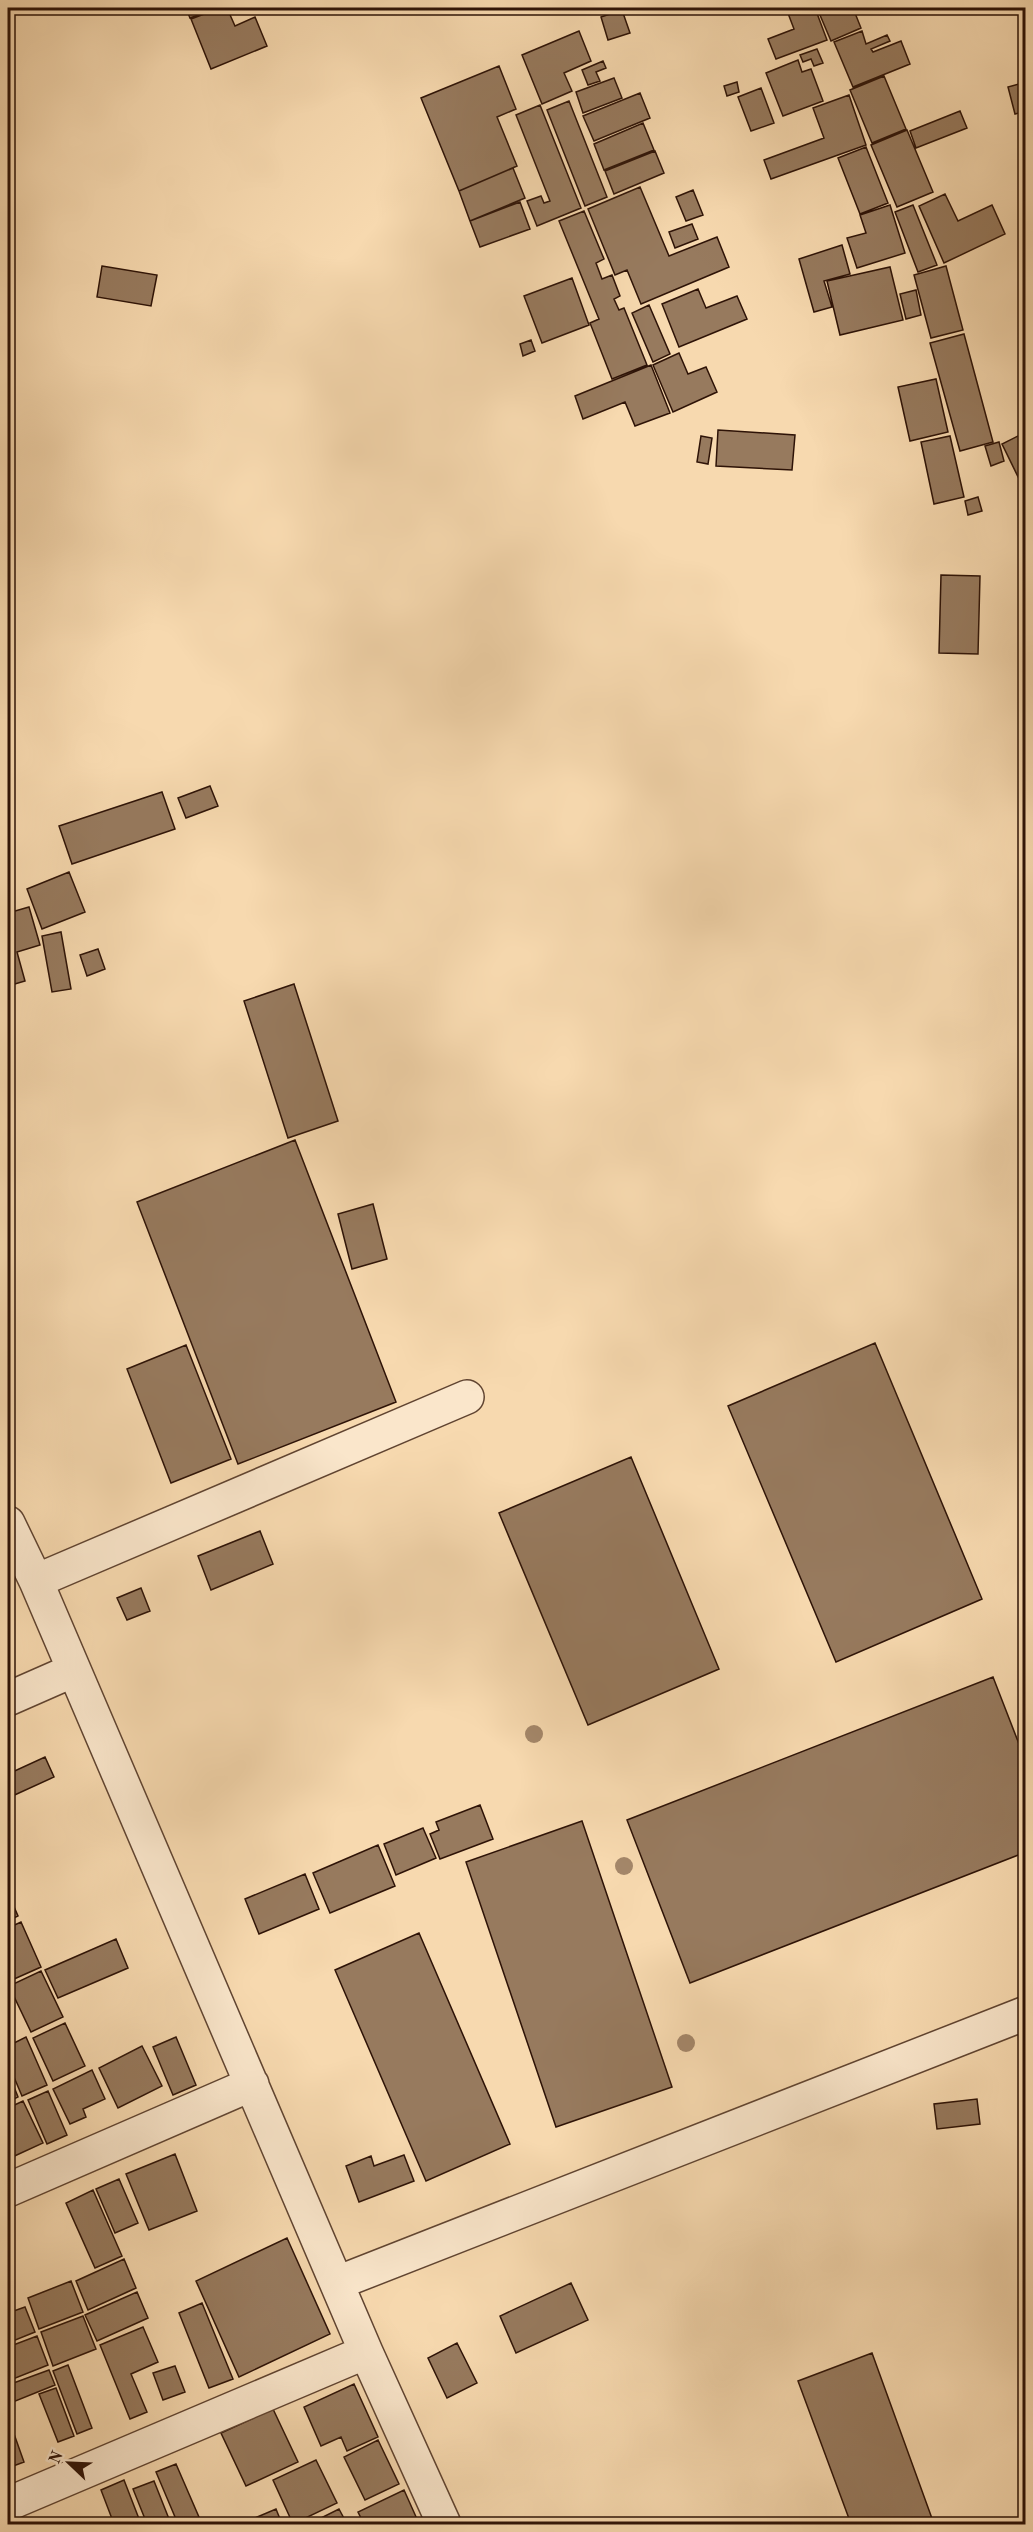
<svg xmlns="http://www.w3.org/2000/svg" width="1033" height="2532" font-family="'Old Standard TT',serif">
	<style>
		.building { fill: #977a5e; stroke: #2e1307; stroke-width: 1.5 }
		.lines { fill: none; stroke-linecap: round; stroke-linejoin: round }
		.minor-casing { stroke: #604431; stroke-width: 36 }
		.minor { stroke: #fae6cb; stroke-width: 33 }
		.tree { fill: #a4876a }
	</style>
	<rect width="100%" height="100%" fill="#f7d9af"/>
	<filter id="stains"><feTurbulence type="fractalNoise" baseFrequency=".00333" numOctaves="4"/><feColorMatrix values="0 0 0 0 .2 0 0 0 0 .09 0 0 0 0 .02 0 0 0 .5 -.17"/></filter>
	<radialGradient id="worn" r=".72"><stop offset=".6" stop-color="#630" stop-opacity="0"/><stop offset="1" stop-color="#630" stop-opacity=".3"/></radialGradient>
	<path class="building" d="M186 8H218L190 18Z
		M220 8H227L235 26 255 17 267 46 211 69 191 19Z
		M786 8H815L827 40 776 59 768 39 794 29Z
		M817 8H853L861 28 831 41Z
		M622 10 630 33 608 40 601 17Z
		M579 31 591 61 564 73 572 91 542 104 522 55Z
		M862 31 866 44 887 35 890 41 871 49 873 52 901 41 910 64 853 87 834 42Z
		M817 49 823 63 814 66 811 59 803 62 800 55Z
		M798 60 802 72 811 69 823 101 783 116 766 73Z
		M603 61 606 68 596 72 600 81 588 85 582 70Z
		M499 66 516 109 497 117 517 166 459 191 421 98Z
		M884 76 906 129 872 143 850 90Z
		M614 78 622 98 583 113 576 92Z
		M737 82 739 92 727 96 724 86Z
		M1026 82V111L1015 114 1008 87Z
		M761 88 774 123 751 131 738 97Z
		M640 93 650 118 594 141 583 116Z
		M849 95 866 145 771 179 764 160 824 138 813 108Z
		M569 101 607 197 585 206 547 110Z
		M540 105 581 208 537 226 527 201 541 196 544 203 550 201 516 115Z
		M960 111 967 128 916 148 910 131Z
		M643 123 654 150 604 170 594 144Z
		M907 130 933 192 897 207 871 145Z
		M866 147 888 203 860 214 838 158Z
		M655 151 664 173 614 194 605 171Z
		M513 168 525 198 470 221 459 191Z
		M640 187 669 256 717 237 729 267 641 304 627 270 615 275 588 209Z
		M693 190 703 215 686 221 676 197Z
		M945 194 958 221 992 205 1005 234 944 263 919 206Z
		M520 202 530 229 480 247 470 221Z
		M890 205 905 253 857 268 847 238 866 233 860 215Z
		M913 205 937 265 918 272 895 212Z
		M584 211 604 259 596 263 602 279 612 275 620 296 614 299 619 310 624 308 647 365 612 379 590 323 599 319 559 221Z
		M692 224 698 239 675 248 669 232Z
		M842 245 850 274 824 281 832 307 814 312 799 259Z
		M102 266 157 275 151 306 97 297Z
		M946 266 963 330 931 338 914 275Z
		M890 267 903 320 840 335 827 281Z
		M572 278 589 325 542 343 524 296Z
		M698 289 706 308 737 296 747 319 679 347 662 304Z
		M916 290 921 315 906 319 900 294Z
		M649 305 670 354 653 362 632 313Z
		M964 334 993 442 960 451 930 343Z
		M531 340 535 351 523 356 520 344Z
		M679 353 688 374 706 367 717 392 673 412 653 365Z
		M651 365 670 413 635 426 625 402 583 419 575 396Z
		M936 379 948 432 910 441 898 387Z
		M718 430 795 435 792 470 716 466Z
		M1026 432V491H1025L1002 444Z
		M701 436 712 438 708 464 697 462Z
		M950 436 964 497 934 504 921 442Z
		M999 442 1004 461 991 466 985 446Z
		M978 497 982 511 968 515 965 501Z
		M941 575 980 576 978 654 939 653Z
		M210 786 218 806 186 818 178 798Z
		M162 792 175 829 72 864 59 826Z
		M69 872 85 912 42 929 27 889Z
		M29 907 40 945 17 952 25 981 8 986V913Z
		M61 932 71 989 52 992 42 936Z
		M98 949 105 969 87 976 80 955Z
		M294 984 338 1121 288 1138 244 1001Z
		M295 1140 396 1402 238 1464 137 1202Z
		M373 1204 387 1259 352 1269 338 1214Z
		M875 1343 982 1599 836 1662 728 1406Z
		M186 1345 231 1459 171 1483 127 1369Z
		M631 1457 719 1669 588 1725 499 1513Z
		M260 1531 273 1564 211 1590 198 1556Z
		M141 1588 150 1611 127 1620 117 1598Z
		M993 1677 1026 1762V1852L690 1983 627 1820Z
		M45 1757 54 1777 8 1798V1774Z
		M480 1805 493 1839 440 1859 430 1834 439 1830 436 1822Z
		M582 1821 672 2087 556 2127 466 1862Z
		M423 1828 436 1858 396 1875 384 1844Z
		M378 1845 395 1886 330 1913 313 1873Z
		M8 1846 14 1858 8 1861Z
		M305 1874 319 1909 259 1934 245 1899Z
		M8 1893 18 1916 8 1921Z
		M21 1922 41 1967 12 1980 8 1970V1928Z
		M419 1933 510 2144 426 2181 335 1970Z
		M116 1939 128 1968 58 1998 45 1970Z
		M41 1971 63 2017 31 2032 9 1986Z
		M65 2023 85 2066 53 2081 33 2038Z
		M26 2037 47 2085 22 2096 8 2063V2046Z
		M176 2037 196 2085 173 2095 153 2047Z
		M142 2046 162 2086 118 2108 99 2068Z
		M92 2070 105 2099 83 2109 86 2117 70 2124 53 2089Z
		M8 2072 18 2097 8 2102Z
		M48 2091 67 2135 47 2144 28 2100Z
		M977 2099 980 2124 937 2129 934 2104Z
		M23 2101 43 2143 8 2159V2108Z
		M175 2154 197 2211 149 2230 126 2174Z
		M404 2155 414 2181 359 2202 346 2166 371 2156 374 2166Z
		M119 2179 138 2223 115 2233 96 2189Z
		M93 2190 122 2256 95 2268 66 2203Z
		M287 2238 330 2334 239 2377 196 2281Z
		M124 2259 136 2288 88 2310 76 2281Z
		M71 2281 83 2312 39 2329 28 2298Z
		M571 2283 588 2320 516 2353 500 2316Z
		M137 2292 148 2318 97 2341 85 2315Z
		M202 2303 233 2379 209 2388 179 2313Z
		M25 2307 35 2332 8 2343V2313Z
		M83 2316 96 2349 53 2366 41 2332Z
		M143 2327 158 2362 131 2374 147 2412 130 2419 100 2345Z
		M37 2336 48 2365 8 2381V2347Z
		M457 2343 477 2383 447 2398 428 2358Z
		M872 2353 934 2524H851L798 2381Z
		M68 2365 92 2428 77 2434 53 2371Z
		M175 2366 185 2392 163 2400 153 2373Z
		M49 2370 55 2385 8 2404V2385Z
		M354 2384 378 2437 347 2451 341 2437 321 2446 304 2407Z
		M56 2388 74 2436 58 2442 39 2394Z
		M273 2409 298 2462 246 2486 221 2433Z
		M8 2417 24 2462 8 2468Z
		M378 2440 399 2484 365 2500 344 2457Z
		M316 2460 337 2503 293 2524 273 2480Z
		M176 2464 202 2524H178L156 2472Z
		M124 2480 141 2524H114L101 2490Z
		M154 2481 171 2524H147L133 2489Z
		M404 2490 417 2519 404 2524H364L358 2512Z
		M276 2509 282 2524H241Z
		M339 2509 347 2524H309Z"/>
	<g class="lines">
		<g class="minor-casing">
			<path id="minor" d="M8 1523 36 1581 366 2352 444 2524
				M36 1581 467 1397
				M8 1699 74 1670
				M8 2190 252 2084
				M337 2283 1026 2013
				M8 2504 366 2352"/>
		</g>
		<use href="#minor" class="minor"/>
	</g>
	<g class="tree">
		<circle cx="534" cy="1734" r="9"/>
		<circle cx="624" cy="1866" r="9"/>
		<circle cx="686" cy="2043" r="9"/>
	</g>
	<rect width="1033" height="2532" fill="none" stroke="#f7d9af" stroke-width="30"/>
	<rect x="9" y="9" width="1015" height="2514" fill="none" stroke="#2e1307" stroke-width="3"/>
	<rect x="15" y="15" width="1003" height="2502" fill="none" stroke="#2e1307" stroke-width="1.5"/>
	<g transform="translate(69 2463) rotate(293)" stroke="#fae6cb" stroke-width="4.5" paint-order="stroke">
	<path d="M0-4.5L10 22L0 15L-10 22Z" fill="#2e1307"/>
	<text y="-9" font-size="16" font-weight="bold" text-anchor="middle" fill="#2e1307">N</text>
	</g>
	<rect width="100%" height="100%" filter="url(#stains)"/>
	<rect width="100%" height="100%" fill="url(#worn)"/>
</svg>
